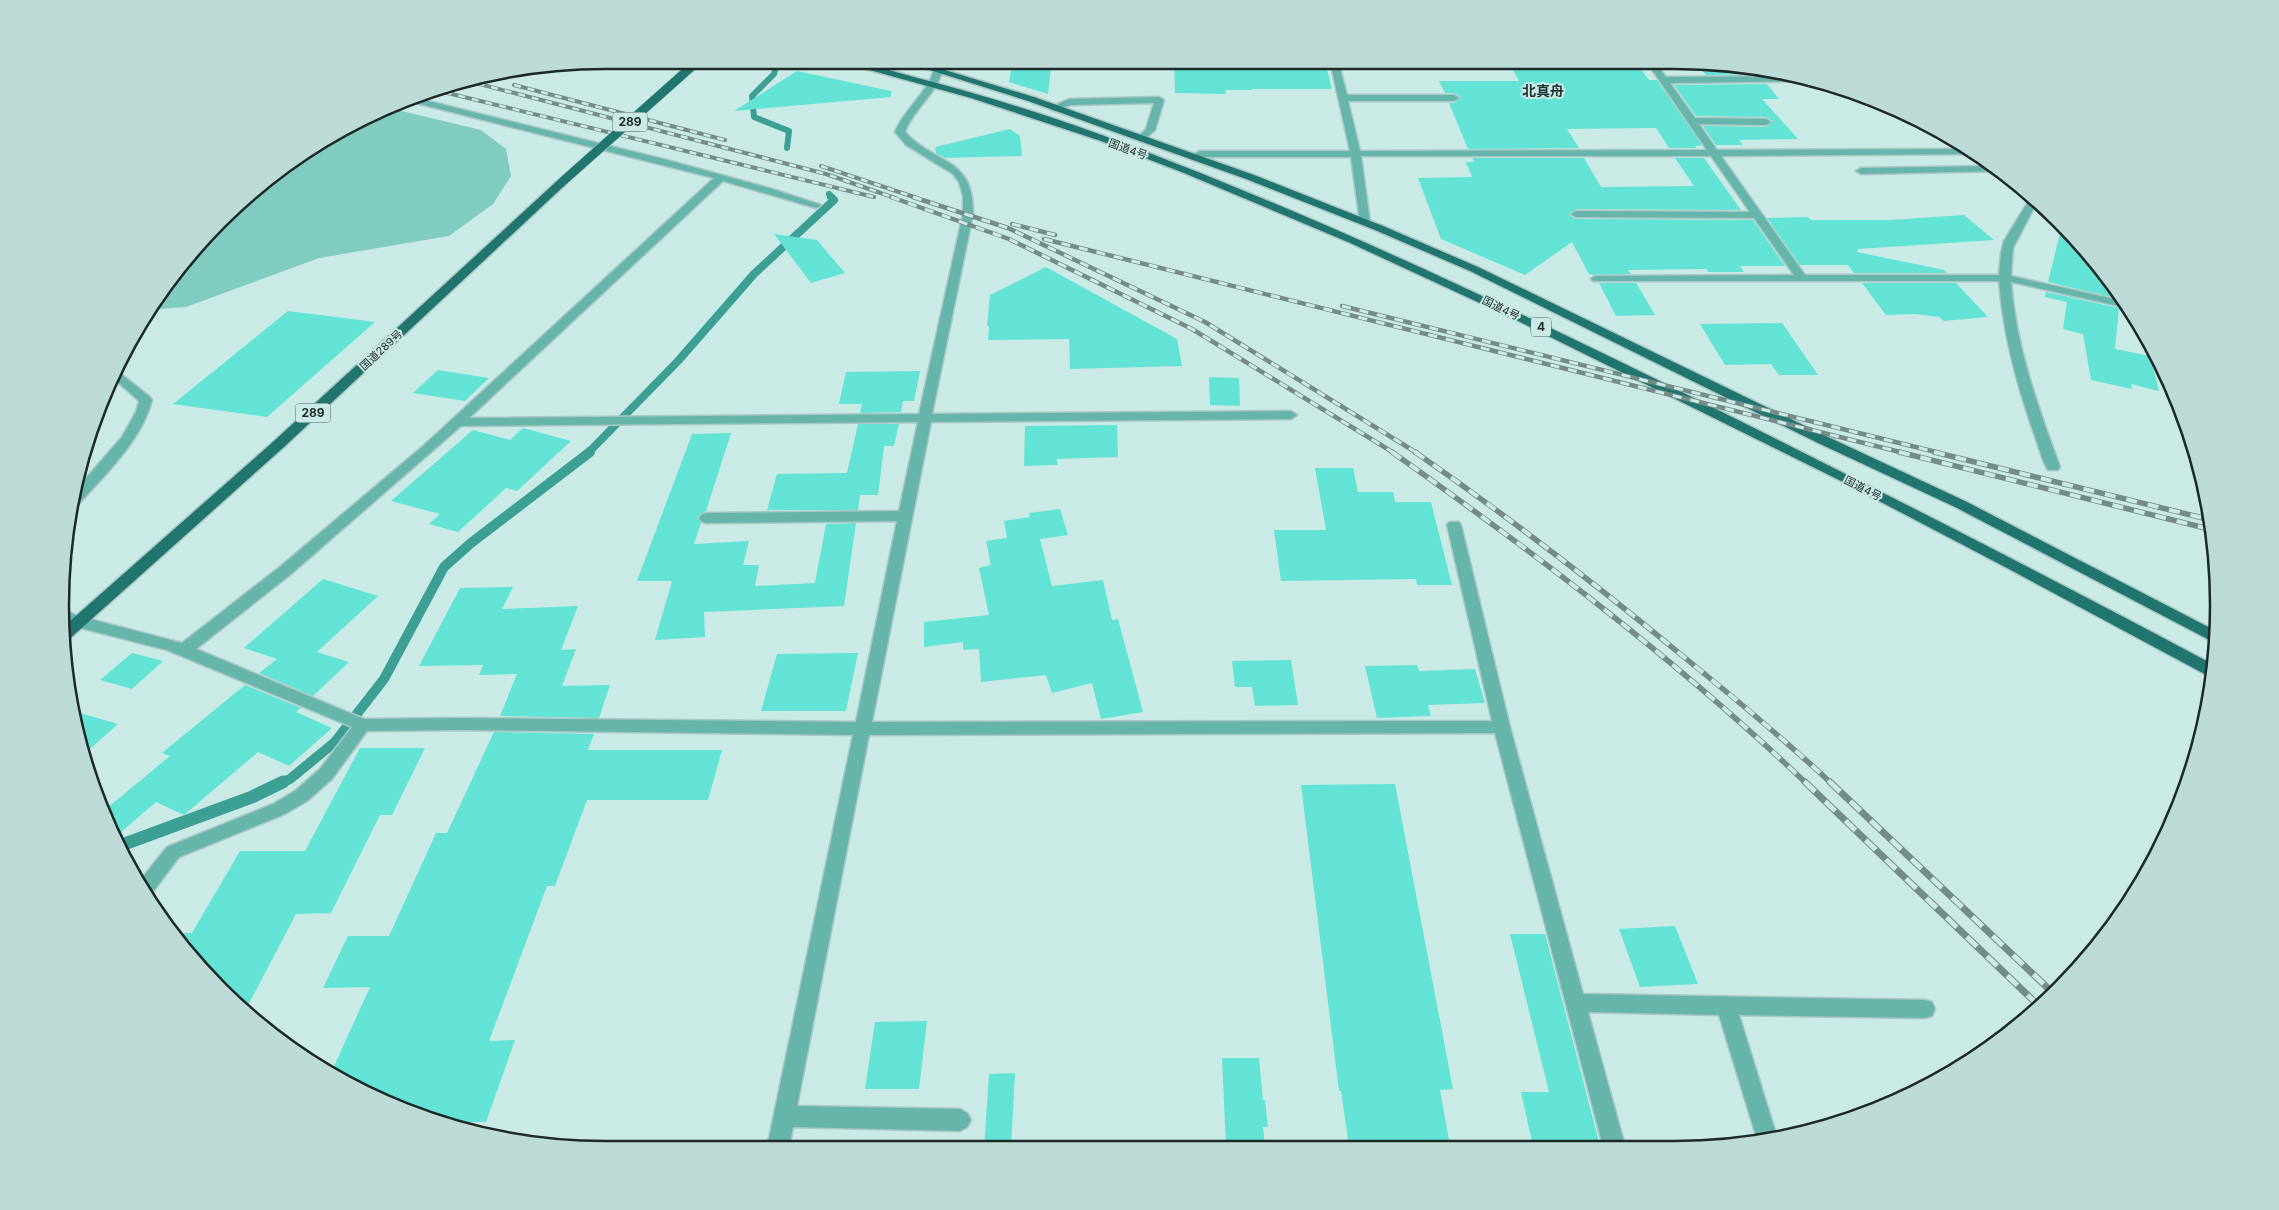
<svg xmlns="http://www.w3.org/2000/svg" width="2279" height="1210" font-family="Inter,'Noto Sans JP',sans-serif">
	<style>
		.green { fill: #80ccc1 }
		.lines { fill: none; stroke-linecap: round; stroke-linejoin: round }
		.stream-far3 { stroke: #3c9f94; stroke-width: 6 }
		.stream-far2 { stroke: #3c9f94; stroke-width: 8 }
		.stream-far1 { stroke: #3c9f94; stroke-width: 10 }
		.stream { stroke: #3c9f94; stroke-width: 13 }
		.building { fill: #62e3d5 }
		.minor-casing { stroke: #abc7c3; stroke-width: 3 }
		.trunk-casing { stroke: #abc7c3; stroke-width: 3 }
		.minor { fill: #66b5ab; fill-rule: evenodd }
		.trunk { fill: #20766e; fill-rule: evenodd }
		.rail-far3-casing { stroke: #748b88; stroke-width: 4 }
		.rail-far2-casing { stroke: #748b88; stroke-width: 4.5 }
		.rail-far1-casing { stroke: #748b88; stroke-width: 5.5 }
		.rail-casing { stroke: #748b88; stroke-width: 7 }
		.rail-far3 { stroke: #caeae5; stroke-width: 2.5; stroke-dasharray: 7; stroke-linecap: butt }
		.rail-far2 { stroke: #caeae5; stroke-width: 3; stroke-dasharray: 9; stroke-linecap: butt }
		.rail-far1 { stroke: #caeae5; stroke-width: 4; stroke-dasharray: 11; stroke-linecap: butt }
		.rail { stroke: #caeae5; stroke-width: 5; stroke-dasharray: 14; stroke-linecap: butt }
		.trunk-bridge-casing { stroke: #abc7c3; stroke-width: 10; stroke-linecap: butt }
		.trunk-bridge { stroke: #20766e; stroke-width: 9 }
		.labels { text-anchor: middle; stroke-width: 4; stroke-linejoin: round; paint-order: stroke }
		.far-street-label { font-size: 11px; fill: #1c2927; stroke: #caeae5 }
		.shield { fill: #caeae5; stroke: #506360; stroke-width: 1 }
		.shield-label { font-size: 12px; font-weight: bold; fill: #1c2927 }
		.far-quarter-label { font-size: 14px; font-weight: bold; fill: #193430; stroke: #caeae5 }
		.rim { fill: none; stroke: #1c2927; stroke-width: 2.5 }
	</style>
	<rect width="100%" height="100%" fill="#caeae5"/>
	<path class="green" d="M389 108 481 130 506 149 511 176 493 204 449 236 319 258 186 307 148 310 195 245 273 173 333 133Z"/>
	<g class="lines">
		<path class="stream-far3" d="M761 60 777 63 774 74 752 96 754 117 789 131 787 148
			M829 194 832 198"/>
		<path class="stream-far2" d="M588 453 678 361 754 274 834 200 831 197"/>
		<path class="stream-far1" d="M281 783 290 779 335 742 384 679 444 567 471 543 590 452"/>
		<path class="stream" d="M119 846 252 797 283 782"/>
	</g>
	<path class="building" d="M1013 60H1052L1048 94 1009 82Z
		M1174 61H1325L1332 89H1252V90H1225L1226 94 1175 93Z
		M1508 61H1635L1649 80H1657L1702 145 1695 146 1697 148H1669L1656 128 1567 129 1579 148 1468 149 1449 103H1455L1461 97 1454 93H1445L1439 81H1519Z
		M1695 61H1709L1754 69 1759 74 1706 75Z
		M797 71 891 91V97L734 111Z
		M1767 84 1779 99H1762L1798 139 1739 140 1743 145H1716L1703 126 1766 127 1773 121 1766 117 1696 116 1674 85Z
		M1010 129 1020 136 1022 156 945 158 936 153 935 147Z
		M1472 158H1584L1601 187 1694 186 1675 158H1704L1741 210 1576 209 1569 215 1576 219 1753 220 1785 266H1740L1744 272H1708L1707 269 1628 270 1631 274 1594 275 1589 274 1572 242 1525 275 1441 239 1418 178 1472 177 1466 162H1474Z
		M1964 215 1994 240 1858 249 1857 252 1944 270 1947 273H1854L1848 265H1800L1767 218 1808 217 1811 220H1890Z
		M2062 225 2084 246 2120 299 2048 282Z
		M774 234 817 240 845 273 811 283Z
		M1046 267 1177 339 1182 366 1070 369 1069 339 988 340 989 326H987L990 295Z
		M1599 283H1636L1655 315 1616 316Z
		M1862 283H1956L1988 317 1944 321 1939 317 1915 314 1886 315Z
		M2046 292 2119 308 2115 349 2150 356 2159 391 2131 384 2132 389 2091 380 2083 334 2063 329 2067 302 2045 297Z
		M288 311 375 322 267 417 173 404Z
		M1779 323H1782L1818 375H1779L1771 364 1725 365 1700 324Z
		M438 370 489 378 465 401 413 393Z
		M920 371 914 401H903L901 412 860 413 862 404H839L846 372Z
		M1209 377 1239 378 1240 406 1210 405Z
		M858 424H899L894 446H884L878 495H860L858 510H767L777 474 847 473Z
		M1117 425 1118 457 1057 459V465L1024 466 1025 426Z
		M523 428 571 441 517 491 506 488 458 532 429 524 440 514 391 501 473 430 510 440Z
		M731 433 706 511 697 517 701 523 694 544 749 541 743 565H759L755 586 815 583 826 524 856 523 844 606 704 612 705 637 655 640 672 581H637L692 434Z
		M1315 468H1353L1358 492H1393L1395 502H1431L1452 585H1417L1416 579 1281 581 1274 530H1326Z
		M1060 509 1068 535 1040 539 1052 586 1103 580 1112 620 1118 619 1143 712 1101 719 1092 683 1052 693 1046 675 981 682 979 649 963 650V642L924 647V622L989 615 979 568 991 565 986 541 1007 538 1004 521 1030 517 1029 513Z
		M323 579 378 596 317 652 349 662 313 696 259 673 277 659 244 648Z
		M513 587 502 609 578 606 561 650 576 649 562 686 610 685 599 718 500 716 517 674 479 675 483 665 419 666 460 588Z
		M132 653 163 661 132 689 100 680Z
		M858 653 846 711H761L777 654Z
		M1291 660 1298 705 1255 706 1252 687H1235L1232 661Z
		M1417 665 1419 671 1475 669 1485 703 1428 705 1431 716 1377 718 1365 666Z
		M245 685 301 708 296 712 332 728 289 766 258 752 184 815 156 802 114 838 101 813 170 756 162 753Z
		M73 711 118 724 82 756Z
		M494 732 594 734 588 750H722L708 800H587L555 886H547L489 1041 515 1040 486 1122H459L457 1129 364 1094 331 1073 370 987 323 988 348 936H389L436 833H447Z
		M360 748H425L392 815H380L331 913 296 914 245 1011 195 965 171 933H192L240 851H305Z
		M1395 784 1453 1089 1440 1090 1450 1146H1349L1341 1091H1339L1301 785Z
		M1675 926 1698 984 1640 987 1619 929Z
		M1510 934H1545L1600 1146H1533L1521 1092H1549Z
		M927 1021 919 1089H865L875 1022Z
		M1222 1058H1259L1263 1100H1265L1268 1127H1263L1265 1147H1226Z
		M1015 1073 1011 1148H984L989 1074Z"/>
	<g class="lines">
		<g class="minor-casing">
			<path id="minor" d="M935 60H943C945 88 914 107 905 132 936 166 974 156 973 214L932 414 1291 411 1297 415 1291 419 931 422 872 722 1492 721 1447 525 1449 522H1459L1461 525 1510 727 1583 994 1925 1000 1932 1002 1935 1009 1932 1016 1925 1018 1739 1015 1777 1137 1758 1142 1719 1015 1588 1012 1625 1146H1603L1495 733 869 735 797 1106 960 1109 967 1113 971 1120 967 1127 960 1131 793 1127 789 1148H767L853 735 463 730 367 731 332 779 307 801 285 814 179 857 149 897 146 898 138 883 167 847 273 804 295 791 320 769 352 727 167 650 73 626 61 621V610L82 617 182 643 281 566 422 447 714 178 404 100 412 97 667 160 769 188 821 205 816 208 723 181 469 418 919 414 963 214V196L959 182 953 174 906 145 895 132C905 107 936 86 935 60ZM918 422 899 511 706 513 701 515 699 518 701 521 706 523 897 521 856 722 463 718 364 719 196 649 291 574 461 426Z
				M1330 61H1338L1347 95H1454L1459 98 1454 101H1348L1360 151 1707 150 1646 61H1654L1666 77 1802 76 1820 81 1670 83 1695 118 1766 119 1771 122 1766 125 1699 124 1717 150 1968 149 1976 154 1721 156 1805 275H1999L2001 253 2004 241 2031 197 2037 202 2013 248 2011 276 2123 301 2128 308 2011 282C2016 347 2038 407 2060 467L2058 470H2048C2041 459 2038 443 2033 431 2016 382 2003 333 1999 281H1593L1591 279 1593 277 1597 276 1794 275 1754 218 1576 217 1571 214 1576 211 1750 212 1711 156H1361L1370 222 1365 225 1360 222 1351 157H1201L1193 160 1188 157 1200 151H1350Z
				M1159 97 1164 100 1155 130 1141 142 1136 139 1146 129 1154 103 1070 105 1054 111 1049 108 1069 99Z
				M1995 166 2003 171 1861 174 1856 171 1861 168Z
				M116 370 150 397 152 400C141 442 105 474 77 506L71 507 74 492 122 437 136 412 139 401 112 377Z"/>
		</g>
		<g class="trunk-casing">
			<path id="trunk" d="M833 60C860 60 888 70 914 77 988 96 1060 119 1131 146 1326 220 1514 309 1700 401 1873 487 2044 574 2214 665L2212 678 2007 568 1839 480 1510 317 1348 242 1184 173 1101 141 971 98Z
				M898 60H912L1034 97 1254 175 1383 226 1478 267 1828 437 1965 501 2218 632 2217 644 1955 507 1818 443 1470 271 1375 230 1246 179 1028 101Z
				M561 180 565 181V185L284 447 66 642 62 643 61 629 274 441 557 181Z"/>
		</g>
		<use href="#minor" class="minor"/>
		<use href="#trunk" class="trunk"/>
		<g class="rail-far3-casing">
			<path id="rail-far3" d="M464 80 826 174 895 198
				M514 85 725 140
				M431 89 874 197
				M821 166 917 198"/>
		</g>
		<g class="rail-far2-casing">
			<path id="rail-far2" d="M891 197 1009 239 1192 329 1394 453
				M913 197 1008 228 1205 322 1417 453
				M1012 224 1055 235
				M1044 239 1904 453
				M1342 306 1940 453"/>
		</g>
		<g class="rail-far1-casing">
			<path id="rail-far1" d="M1392 452C1536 554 1678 661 1806 783
				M1415 452C1510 518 1601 588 1690 662 1738 701 1786 741 1831 783
				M1899 452 2213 530
				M1934 452 2211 520"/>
		</g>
		<g class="rail-casing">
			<path id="rail" d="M1805 782 2038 1005
				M1830 782 2052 992"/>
		</g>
		<use href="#rail-far3" class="rail-far3"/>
		<use href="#rail-far2" class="rail-far2"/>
		<use href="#rail-far1" class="rail-far1"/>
		<use href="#rail" class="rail"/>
		<g class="trunk-bridge-casing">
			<path id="trunk-bridge" d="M561 183 699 60"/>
		</g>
		<use href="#trunk-bridge" class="trunk-bridge"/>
	</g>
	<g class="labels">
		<g class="far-street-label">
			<text transform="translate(1128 149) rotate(20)" y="4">国道4号</text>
			<text transform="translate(1501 308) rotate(26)" y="4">国道4号</text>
			<text transform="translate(381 350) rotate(-43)" y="4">国道289号</text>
			<text transform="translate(1863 488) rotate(27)" y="4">国道4号</text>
		</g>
		<g class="shield">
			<rect x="612.5" y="112.5" width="35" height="19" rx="4"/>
			<rect x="1531" y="317.5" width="20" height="19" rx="4"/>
			<rect x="295.5" y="403.5" width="35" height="19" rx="4"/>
		</g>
		<g class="shield-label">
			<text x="630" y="126">289</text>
			<text x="1541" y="331">4</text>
			<text x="313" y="417">289</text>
		</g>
		<g class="far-quarter-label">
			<text x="1543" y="96">北真舟</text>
		</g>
	</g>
	<path d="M0 0H2279V1210H0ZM605 69H1674A536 536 0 0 1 2210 605V605A536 536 0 0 1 1674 1141H605A536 536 0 0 1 69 605V605A536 536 0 0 1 605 69Z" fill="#bcdbd6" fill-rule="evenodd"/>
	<path class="rim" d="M605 69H1674A536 536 0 0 1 2210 605V605A536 536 0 0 1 1674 1141H605A536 536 0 0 1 69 605V605A536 536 0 0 1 605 69Z"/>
</svg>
